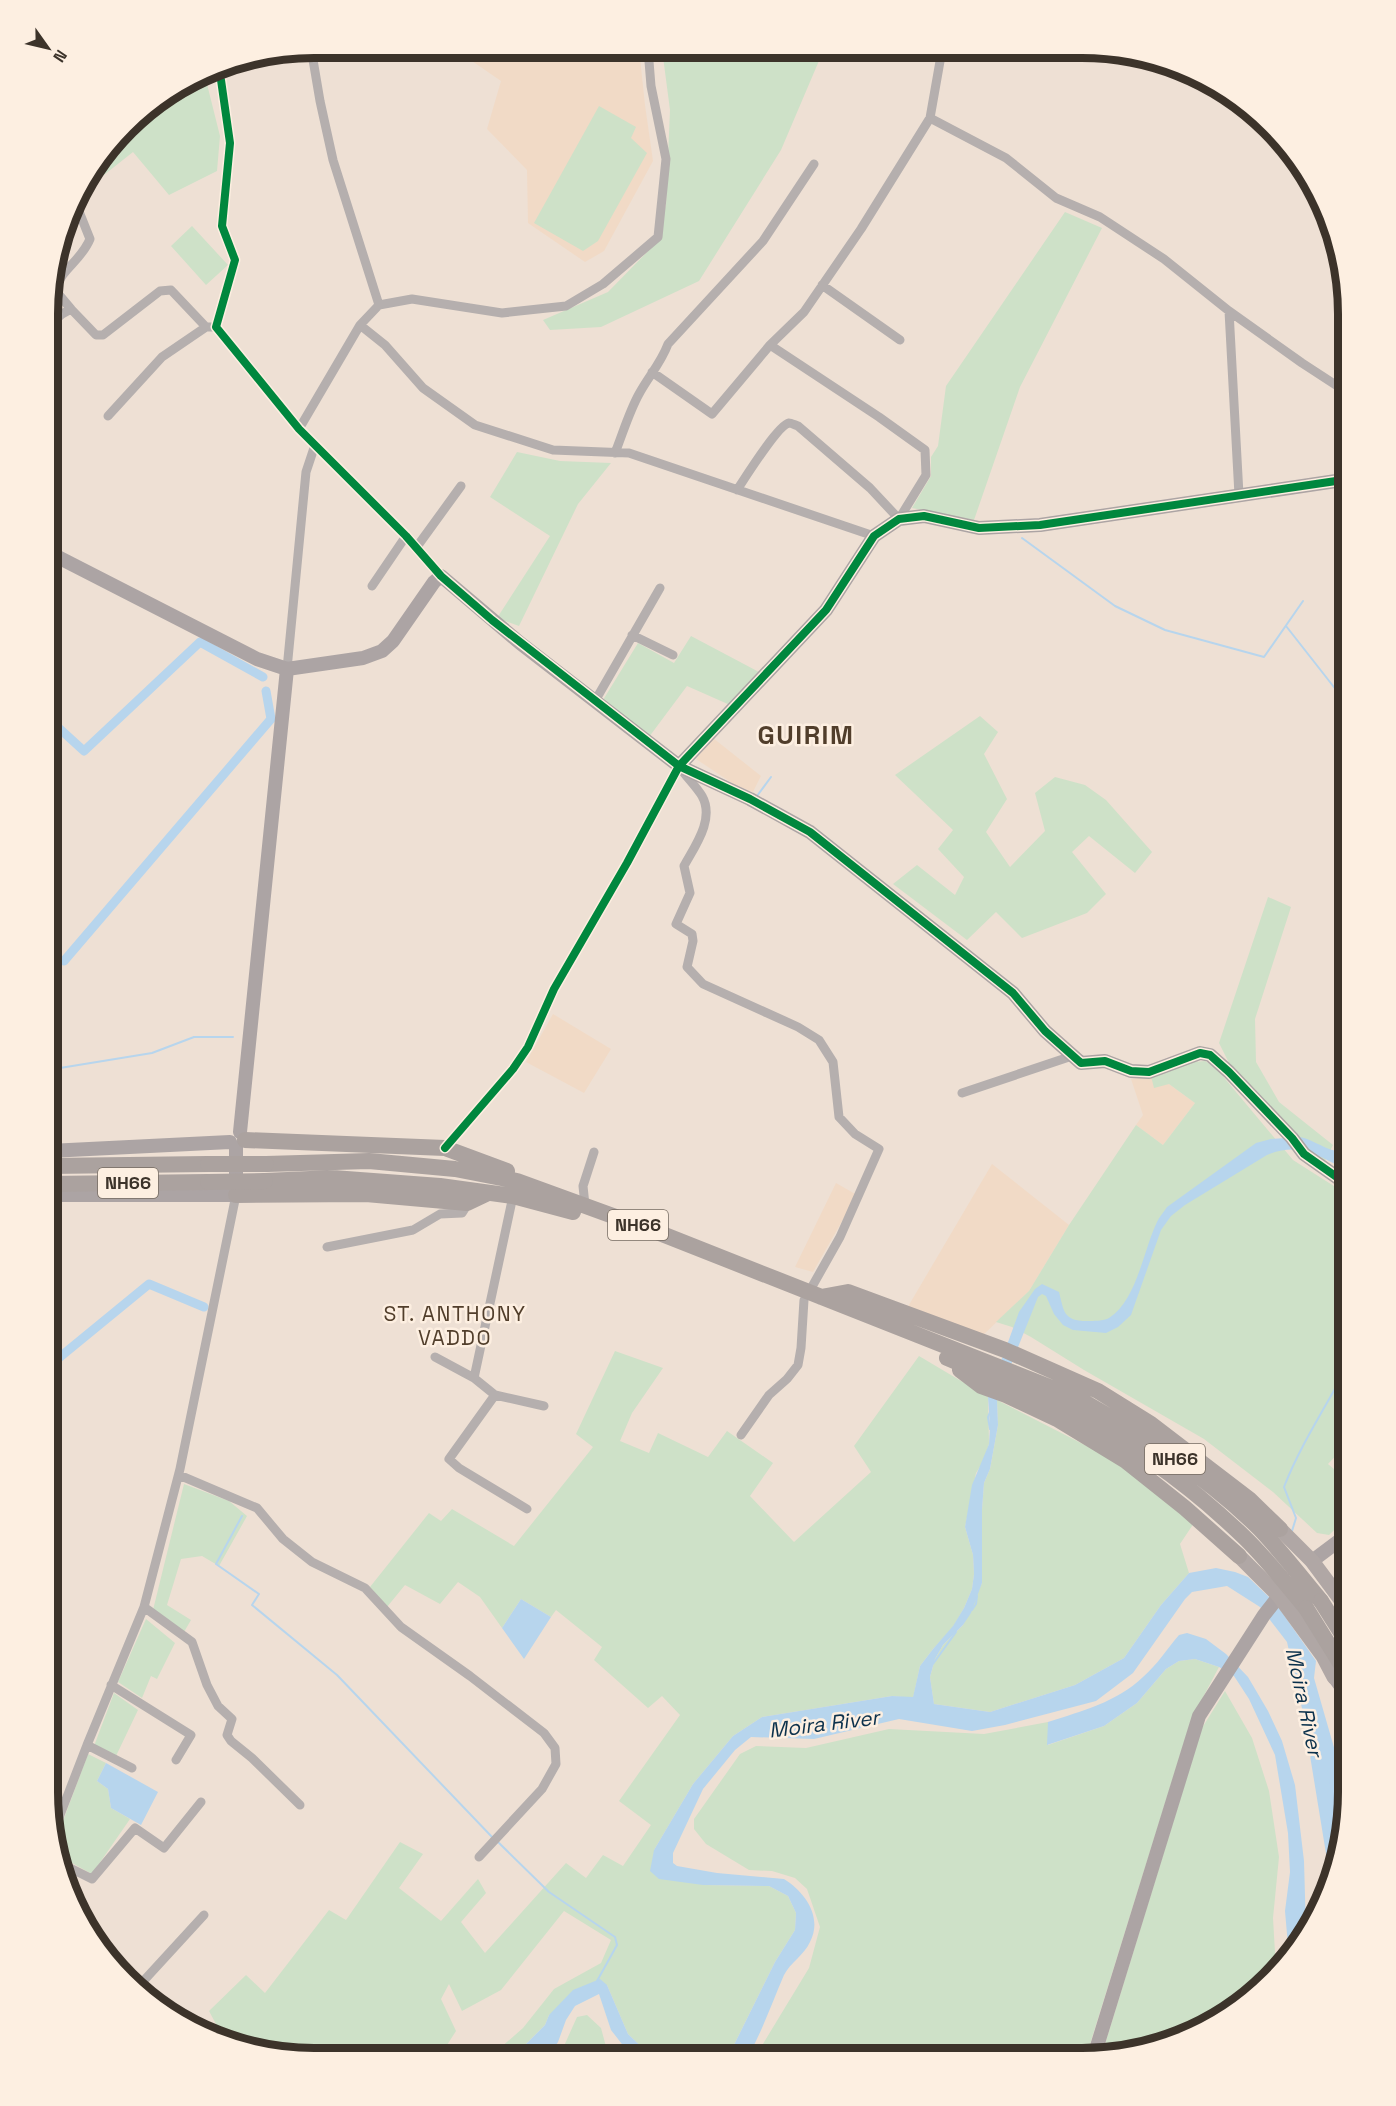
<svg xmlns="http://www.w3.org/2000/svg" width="1396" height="2106" font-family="'Space Grotesk',sans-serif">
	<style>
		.built { fill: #f1dac6 }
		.green { fill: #cee1c8 }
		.water { fill: #b7d5ed }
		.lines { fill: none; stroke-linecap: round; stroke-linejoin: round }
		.stream { stroke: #b7d5ed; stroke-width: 2 }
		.canal { stroke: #b7d5ed; stroke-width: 9 }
		.river { stroke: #b7d5ed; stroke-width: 15 }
		.street { stroke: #b5afae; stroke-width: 9 }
		.secondary { stroke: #aca4a4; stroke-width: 14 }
		.primary { stroke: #b0a7a5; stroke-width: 15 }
		.highway { stroke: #aba29f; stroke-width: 16 }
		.highway-bridge { stroke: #aba29f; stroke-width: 16 }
		.cycleway-casing { stroke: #fdefe1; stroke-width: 11 }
		.cycleway { stroke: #00873e; stroke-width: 8 }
		.labels { text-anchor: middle; stroke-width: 5; stroke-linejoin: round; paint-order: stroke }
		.shield { fill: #fdefe1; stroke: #766b61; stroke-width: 1.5 }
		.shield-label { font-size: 18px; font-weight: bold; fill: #3c332a }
		.neighbourhood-label { font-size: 21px; letter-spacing: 1.5px; fill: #513e2b; stroke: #fdefe1 }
		.water-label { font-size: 21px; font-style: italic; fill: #0b314c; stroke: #fdefe1 }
		.district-label { font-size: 26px; font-weight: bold; letter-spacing: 1.5px; fill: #513e2b; stroke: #fdefe1 }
		.rim { fill: none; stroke: #3c332a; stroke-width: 8 }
	</style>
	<rect width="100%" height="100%" fill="#eee0d4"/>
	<path class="built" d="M453 48 642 49 640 58 645 105 653 161 604 251 585 262 528 223 527 170 487 129 501 81Z
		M713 738 761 776 753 792 735 785 696 759Z
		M553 1014 611 1049 584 1093 526 1062Z
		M1151 1076 1169 1084 1195 1103 1163 1145 1136 1125 1143 1115 1131 1079Z
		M992 1164 1069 1225 1029 1291 979 1339 906 1310Z
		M836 1183 857 1195 813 1272 795 1267Z"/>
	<path class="green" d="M662 49H824L781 150 699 281 601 327 550 330 543 320 608 292 652 247 666 205 670 110Z
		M205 76 220 136 217 171 169 195 133 152 80 194 84 181 139 114Z
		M599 106 636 127 631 138 647 153 598 241 583 251 534 223Z
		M1065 212 1102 228 1020 387 974 520 912 508 931 476V457L938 446 946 386Z
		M192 226 228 265 206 285 171 246Z
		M517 452 560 461 611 463 578 504 519 626 497 618 550 536 490 497Z
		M691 636 759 672 730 705 687 686 649 737 603 700 638 643 674 663Z
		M980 716 998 732 984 754 1007 799 986 832 1010 867 1045 831 1035 793 1055 777 1085 785 1106 800 1152 852 1135 873 1089 836 1072 852 1106 894 1087 913 1022 938 996 912 967 940 893 884 917 865 955 895 964 877 938 849 953 830 895 775Z
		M1268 897 1291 907 1255 1019 1256 1062 1279 1102 1333 1145 1325 1161 1236 1077 1219 1043Z
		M1205 1061 1216 1068 1293 1160 1348 1195V1443L1328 1464 1348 1481V1517L1329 1535 1317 1533 1273 1492 1204 1439 1084 1370 1031 1337 1012 1327 996 1322 1029 1291 1069 1225 1136 1125 1163 1145 1195 1103 1169 1084 1154 1088 1151 1076 1183 1063Z
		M615 1351 663 1368 632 1413 620 1441 649 1453 658 1433 708 1457 727 1431 773 1463 750 1496 794 1542 871 1472 854 1446 919 1356 988 1397 989 1444 983 1462 976 1473 965 1527 973 1555 974 1574 972 1589 964 1608 953 1627 933 1649 920 1666 913 1698 892 1696 762 1717 733 1736 693 1784 654 1850 703 1885 769 1886 788 1896 796 1913 795 1930 775 1962 728 2057H652L628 2034 607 1985 549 2015 545 2025 514 2056H491L523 2028 554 1989 601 1963 611 1940 564 1911 501 1990 462 2011 449 1984 441 1999 456 2031 440 2056H280L225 2041 209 2011 246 1975 265 1993 329 1910 346 1920 400 1842 423 1854 399 1888 441 1921 478 1879 486 1893 461 1922 485 1953 566 1863 586 1878 603 1855 623 1866 651 1825 619 1801 680 1715 662 1696 648 1708 594 1660 602 1647 556 1610 551 1617 521 1599 502 1628 480 1597 458 1582 440 1604 405 1585 387 1607 370 1587 429 1513 441 1521 452 1509 514 1546 593 1447 576 1434Z
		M997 1400 1116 1461 1194 1523 1180 1544 1189 1573 1161 1605 1124 1658 1075 1685 990 1712 934 1704 930 1677 935 1659 943 1645 963 1625 982 1583V1510L984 1483 990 1469 998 1425Z
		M184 1484 229 1501 247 1516 219 1566 202 1556 181 1559 167 1605 191 1620 184 1632 153 1610Z
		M146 1619 175 1643 157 1679 151 1676 142 1698 118 1682Z
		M1195 1659 1219 1667 1191 1720 1086 2057H755L809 1968 820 1927 807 1889 795 1878 772 1871 749 1870 706 1844 694 1829V1819L740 1754 756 1746 806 1748 889 1729 984 1734 1048 1722V1745L1104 1726 1137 1703 1166 1669 1179 1661Z
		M1225 1691 1252 1738 1269 1791 1279 1857 1273 1918 1276 1970 1244 2003 1184 2038 1102 2054 1202 1728Z
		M114 1693 138 1710 116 1756 94 1746Z
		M88 1754 106 1763 97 1781 108 1789 111 1808 130 1819 92 1874 61 1857 57 1837Z
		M587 2015 601 2028 608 2054 611 2057H559L577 2017Z"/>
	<path class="water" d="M1300 1137C1316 1140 1332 1156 1348 1150V1159L1340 1158 1335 1164C1310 1151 1294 1144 1267 1155L1185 1205 1171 1216 1161 1230 1131 1315 1118 1327 1106 1333 1073 1330 1063 1325 1054 1314 1046 1296 1042 1294 1038 1297 997 1400 998 1425 990 1469 984 1483 982 1510V1583L971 1613 963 1625 943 1645 935 1659 930 1677 934 1704 990 1712 1075 1685 1124 1658 1161 1605 1189 1573 1216 1568 1235 1572 1248 1577 1270 1598 1281 1611 1316 1661 1314 1678 1335 1751 1347 1781V1809L1340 1841 1335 1816 1311 1748 1287 1642 1260 1607 1227 1586 1192 1592 1185 1599 1133 1673 1096 1701 1005 1725 972 1731 899 1719 814 1739 751 1737 735 1750 703 1789 673 1853V1863L677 1866 717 1873 784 1879C805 1892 823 1917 810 1942 804 1955 790 1963 784 1975 772 2003 762 2031 748 2057H728L775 1962 795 1930 796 1913 788 1896 769 1886 703 1885 659 1879 650 1871 654 1850 693 1784 733 1736 762 1717 892 1696 913 1697 920 1666 933 1649 953 1626 964 1608 972 1589 974 1574 973 1555 965 1527 972 1485 989 1444 990 1427 988 1397 1019 1312 1035 1289 1042 1284 1059 1292C1064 1311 1063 1321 1087 1321 1093 1321 1104 1321 1109 1318 1137 1300 1143 1251 1157 1222 1159 1217 1164 1212 1167 1207L1256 1143 1271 1139Z
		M521 1599 551 1617 524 1659 502 1628Z
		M1187 1633 1206 1639 1226 1654 1248 1677 1268 1711 1282 1741 1295 1785 1304 1861 1306 1931 1289 1957 1285 1911 1290 1872 1288 1833 1275 1755 1249 1699 1234 1676 1219 1667 1195 1659 1179 1661 1166 1669 1137 1703 1104 1726 1047 1745 1048 1722C1082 1711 1117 1702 1143 1677 1157 1665 1167 1649 1179 1635Z
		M106 1763 158 1792 141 1825 111 1808 108 1789 97 1781Z
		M600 1979 607 1985 628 2034 652 2057H632L611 2030 599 1994 575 2006 566 2020 558 2042 548 2057 514 2056 545 2025 549 2015 573 1990Z"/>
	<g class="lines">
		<path class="stream" d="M1022 538 1115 606 1165 630 1264 657 1303 601
			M1286 626 1348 705
			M757 796 771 777
			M49 1063 60 1068 152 1053 194 1037H233
			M1336 1159 1348 1158
			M990 1429 988 1417 990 1412
			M242 1516 216 1564 259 1594 252 1605 337 1675 493 1838
			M1292 1531 1296 1518 1284 1487C1300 1446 1325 1408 1346 1369
			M972 1610 976 1604 977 1596
			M933 1664 956 1632
			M498 1842 549 1892 615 1937 617 1945 597 1981
			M208 2023 218 2039"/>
		<path class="canal" d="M50 720 84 751 200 642 263 677
			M64 961 271 719 266 691
			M49 1366 149 1284 204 1307"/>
		<path class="river" d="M1318 1758 1335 1862"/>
		<path class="street" d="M311 48 320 101 333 160 379 305
			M217 69 221 80 230 143 222 226 235 260 216 327 299 429 406 536 441 576
			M930 118 1006 158 1056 198 1100 217 1164 259 1229 311 1302 363 1348 393
			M822 285 900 340
			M71 309 55 290C62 268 81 261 90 239L76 204
			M1229 311 1239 495
			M50 325 62 314 71 309 96 335H103L160 291 171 290 206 327H216
			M360 325 385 345 423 388 475 425 553 450 629 453 874 536
			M652 372 712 414 770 345 804 312 861 229 930 118 942 50
			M108 416 162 357 206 327
			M299 429 360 325 379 305 412 299 502 313 566 306 603 284 658 237 666 159 651 86 648 49
			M615 453C623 433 629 412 639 394 648 377 661 363 668 344L763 241 814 164
			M737 490C745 478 778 425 789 423 791 423 795 425 798 426L870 488 899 519 926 475 925 450 879 417 770 345
			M416 548 461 486
			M372 586 406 536
			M632 635 673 655
			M287 669 306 472 315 445
			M595 701 660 588
			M962 1093 1072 1056
			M445 1148 513 1069 528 1047 554 989 627 863 679 766C686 777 696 786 702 796 715 819 695 846 684 866L690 893 676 924 692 934 693 941 687 967 703 984 798 1027 819 1040 833 1062 839 1117 855 1134 879 1149 840 1237 809 1292
			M585 1205 583 1186 594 1152
			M327 1247 413 1230 440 1214 462 1213 469 1202
			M435 1357 474 1378 513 1196
			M474 1378 495 1395 544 1406
			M495 1395 449 1459 459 1468 527 1509
			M741 1435 769 1395 787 1379 798 1365 801 1348 804 1300
			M179 1475 257 1508 283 1539 312 1562 365 1588 401 1627 470 1676 544 1733 555 1748 556 1764 542 1789 479 1857
			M144 1607 192 1642 207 1685 218 1706 232 1719 227 1735 231 1741 252 1758 300 1805
			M111 1685 191 1735 176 1760
			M87 1745 132 1768
			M55 1828 87 1745 144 1607 180 1469 236 1195
			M62 1864 92 1879 135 1828 164 1848 201 1802
			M137 1988 204 1915"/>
		<path class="secondary" d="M50 553 257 659 287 669 363 658 382 651 393 641 434 582 441 576 520 643 679 766 750 799 810 832 1013 993 1045 1031 1081 1063 1105 1061 1131 1071 1149 1072 1200 1053 1210 1055 1229 1072 1292 1138 1304 1154 1348 1185
			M679 766 826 610 874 536 899 519 924 516 979 528 1040 525 1336 481 1348 476
			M240 1132 287 669
			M49 1151 230 1142
			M49 1195H236V1147
			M1312 1561 1348 1534
			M1334 1677 1342 1688 1347 1702
			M1094 2056 1199 1716 1264 1615 1279 1596"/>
		<path class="primary" d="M1280 1529 1312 1561 1347 1608
			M1239 1556 1279 1596 1323 1656 1334 1677 1347 1668"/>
		<path class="highway" d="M245 1140 445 1148 507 1171
			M266 1164 369 1161 455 1169 517 1181 657 1232 1077 1398C1142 1435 1205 1475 1259 1528 1281 1551 1301 1577 1321 1601
			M49 1166 208 1164
			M265 1181 333 1178 440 1186 513 1196 573 1212
			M49 1184 208 1182
			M236 1195 366 1194 467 1203 488 1193
			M821 1297 848 1292 1005 1350 1098 1391 1151 1424 1249 1499 1280 1529
			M947 1358C989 1376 1032 1392 1073 1413 1134 1445 1193 1488 1243 1536 1266 1558 1286 1584 1306 1608
			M960 1370 981 1386 1006 1395 1057 1419 1126 1461 1185 1508 1239 1556"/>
		<path class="highway-bridge" d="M208 1164H266
			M208 1182 265 1181
			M1321 1601 1347 1642
			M1306 1608 1347 1674"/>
		<g class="cycleway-casing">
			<path id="cycleway" d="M217 69 221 80 230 143 222 226 235 260 216 327 299 429 406 536 441 576 492 620 679 766 750 799 810 832 1013 993 1045 1031 1081 1063 1105 1061 1131 1071 1149 1072 1200 1053 1210 1055 1229 1072 1292 1138 1304 1154 1348 1185
				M445 1148 513 1069 528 1047 554 989 627 863 679 766 826 610 874 536 899 519 924 516 979 528 1040 525 1336 481 1348 476"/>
		</g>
		<use href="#cycleway" class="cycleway"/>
	</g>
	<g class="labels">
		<g class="shield">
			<rect x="98" y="1168" width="60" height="30" rx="4.5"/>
			<rect x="608" y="1210" width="60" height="30" rx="4.5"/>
			<rect x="1145" y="1444" width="60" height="30" rx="4.5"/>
		</g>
		<g class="shield-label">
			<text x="128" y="1189">NH66</text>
			<text x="638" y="1231">NH66</text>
			<text x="1175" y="1465">NH66</text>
		</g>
		<g class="neighbourhood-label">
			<text x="455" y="1321">ST. ANTHONY<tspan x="455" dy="24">VADDO</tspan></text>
		</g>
		<g class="water-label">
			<text transform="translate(1304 1702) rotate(78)" y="7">Moira River</text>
			<text transform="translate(824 1724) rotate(-7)" y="7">Moira River</text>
		</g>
		<g class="district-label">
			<text x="806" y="744">GUIRIM</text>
		</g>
	</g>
	<path d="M0 0H1396V2106H0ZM314 58H1082A256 256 0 0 1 1338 314V1792A256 256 0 0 1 1082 2048H314A256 256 0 0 1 58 1792V314A256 256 0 0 1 314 58Z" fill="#fdefe1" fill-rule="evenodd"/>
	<path class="rim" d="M314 58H1082A256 256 0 0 1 1338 314V1792A256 256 0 0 1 1082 2048H314A256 256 0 0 1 58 1792V314A256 256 0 0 1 314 58Z"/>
	<g transform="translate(48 48) rotate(124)" stroke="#fdefe1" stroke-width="4.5" paint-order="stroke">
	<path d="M0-4.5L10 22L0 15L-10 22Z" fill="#3c332a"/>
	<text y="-9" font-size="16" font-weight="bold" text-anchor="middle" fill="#3c332a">N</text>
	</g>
</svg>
